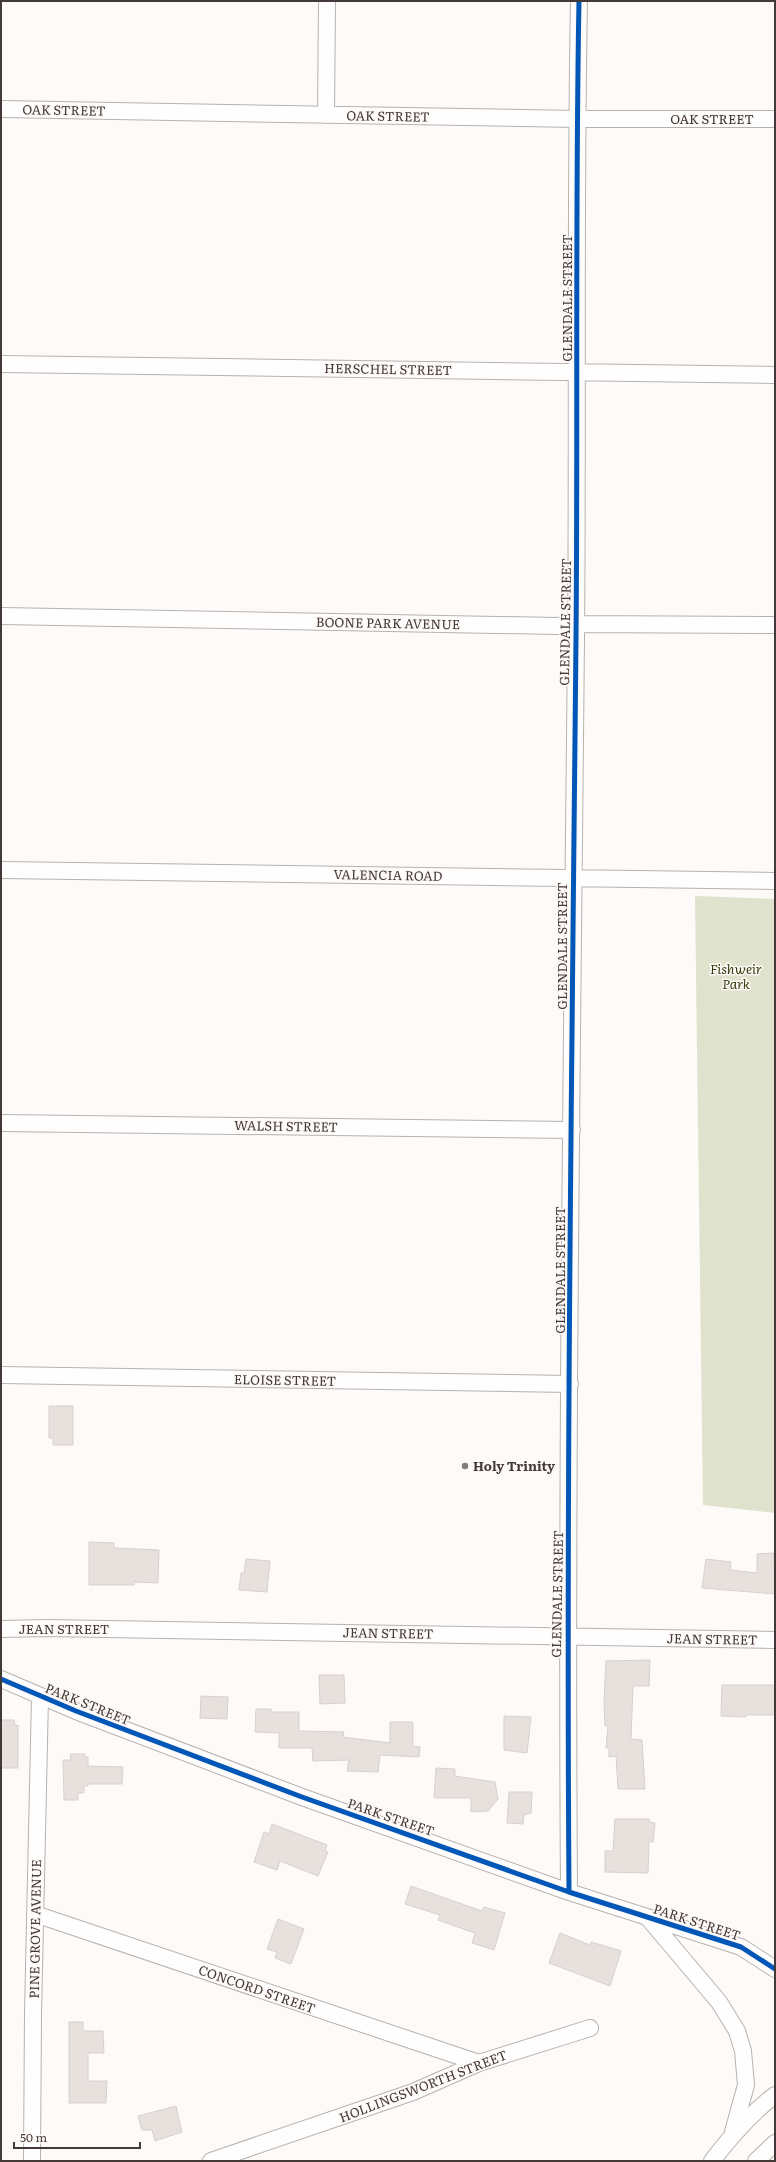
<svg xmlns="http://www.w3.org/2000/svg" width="776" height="2162" font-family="Literata,serif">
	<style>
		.green { fill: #dfe2cc }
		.building { fill: #e7e0dd; stroke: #d6d1cf }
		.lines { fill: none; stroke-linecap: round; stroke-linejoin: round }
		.minor-casing { stroke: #b7b1af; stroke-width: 18 }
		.minor { stroke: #fffefe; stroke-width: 16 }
		.cycleway-casing { stroke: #fef9f7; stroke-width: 8 }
		.cycleway { stroke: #0057b8; stroke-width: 5 }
		.poi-dot { fill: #847d7b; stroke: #fef9f7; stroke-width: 1.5 }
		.labels { text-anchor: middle; stroke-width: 3; stroke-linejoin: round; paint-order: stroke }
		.street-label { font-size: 13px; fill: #433a37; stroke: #fef9f7 }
		.park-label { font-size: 13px; font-style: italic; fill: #353b0c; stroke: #fef9f7 }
		.poi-label { font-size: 13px; font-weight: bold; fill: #433a37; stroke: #fef9f7; text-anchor: start }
	</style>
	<rect width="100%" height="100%" fill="#fdfaf8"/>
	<path class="green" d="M695 896 775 899V1513L703 1505Z"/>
	<path class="building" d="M49 1406H73V1445H53V1438H49Z
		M89 1542 114 1543V1548L159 1550 158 1583 134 1582V1585H89Z
		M774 1553 775 1594 702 1588 706 1559 731 1562 730 1570 757 1573V1554Z
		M246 1559 270 1561 267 1592 239 1590 241 1573H244Z
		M650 1660 649 1686H633L631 1739 642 1740 645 1789H618L616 1756 609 1757V1748H606L608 1726H605L604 1702 606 1661Z
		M319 1675H344L345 1703 320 1704Z
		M722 1685H775V1715H746V1717L721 1716Z
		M201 1696 228 1697 227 1719 200 1718Z
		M256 1709H271V1712H299V1731L344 1732 343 1737 390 1743V1722H413V1746L420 1747 419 1757 380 1755 378 1772 347 1771 349 1760 313 1761 312 1748H279V1733L255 1732Z
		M504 1716 531 1717 527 1753 504 1750Z
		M1 1720H14L15 1726 18 1725V1768H1Z
		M70 1754H85V1757H88V1766L123 1767 122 1784H88V1786H84V1793H78V1800H64L63 1760H71Z
		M436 1768 455 1769V1776L495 1782 498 1799 488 1811 471 1812V1798H434Z
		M509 1792H532L531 1813 524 1815 523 1824 507 1823Z
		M615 1819H649L650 1822 655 1823 653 1842H649L648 1873 605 1872V1851H613Z
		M272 1824 327 1845 325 1851 328 1852 318 1876 280 1861 277 1870 254 1862 264 1832 269 1834Z
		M411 1886 482 1911 484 1907 505 1913 494 1950 472 1943 475 1933 438 1920 440 1915 405 1904Z
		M278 1919 304 1929 291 1964 275 1958 277 1952 267 1949Z
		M560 1933 590 1945 591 1942 621 1951 610 1986 549 1963Z
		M69 2022H83V2031H103L104 2053H88V2081H107L106 2103H69Z
		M176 2106 182 2132 155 2141 152 2130H142L138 2116Z"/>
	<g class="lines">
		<g class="minor-casing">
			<path id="minor" d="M1 109 577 119H775
				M326 115 327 1
				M1 364 775 375
				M1 616 557 626 576 624 775 625
				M1 870 775 881
				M1 1123 572 1130
				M1 1375 570 1384
				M1 1629 46 1628 775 1640
				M1 1679 76 1711 302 1797 569 1892 741 1947 775 1969
				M569 1892C566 1474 572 1056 576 638 578 425 575 213 579 1
				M35 1914 479 2063
				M649 1919 719 2002 737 2031 743 2051 746 2085 733 2132
				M32 2161 33 2014 40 1697
				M211 2161 413 2092 479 2063 590 2028
				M712 2161C731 2136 750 2114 775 2095
				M756 2161 775 2143"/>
		</g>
		<use href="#minor" class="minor"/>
		<g class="cycleway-casing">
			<path id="cycleway" d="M1 1679 76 1711 302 1797 569 1892 741 1947 775 1969
				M569 1892C566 1474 572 1056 576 638 578 425 575 213 579 1"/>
		</g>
		<use href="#cycleway" class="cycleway"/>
	</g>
	<circle class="poi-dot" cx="465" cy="1466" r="4"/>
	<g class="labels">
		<g class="street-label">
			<text transform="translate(64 110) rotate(1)" y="5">OAK STREET</text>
			<text transform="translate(388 116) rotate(1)" y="5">OAK STREET</text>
			<text x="712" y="124">OAK STREET</text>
			<text transform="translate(567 298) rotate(-90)" y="5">GLENDALE STREET</text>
			<text transform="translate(388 369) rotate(1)" y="5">HERSCHEL STREET</text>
			<text transform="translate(565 622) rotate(-89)" y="5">GLENDALE STREET</text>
			<text transform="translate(388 623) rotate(1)" y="5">BOONE PARK AVENUE</text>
			<text transform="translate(388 875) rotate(1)" y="5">VALENCIA ROAD</text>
			<text transform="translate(562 946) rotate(-90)" y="5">GLENDALE STREET</text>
			<text transform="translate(286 1126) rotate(1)" y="5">WALSH STREET</text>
			<text transform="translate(560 1270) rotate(-90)" y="5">GLENDALE STREET</text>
			<text transform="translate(285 1380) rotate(1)" y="5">ELOISE STREET</text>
			<text transform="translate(557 1594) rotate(-89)" y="5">GLENDALE STREET</text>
			<text x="64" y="1634">JEAN STREET</text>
			<text transform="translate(388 1633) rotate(1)" y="5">JEAN STREET</text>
			<text transform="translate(712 1639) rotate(1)" y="5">JEAN STREET</text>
			<text transform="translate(88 1704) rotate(22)" y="5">PARK STREET</text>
			<text transform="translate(391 1817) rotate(19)" y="5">PARK STREET</text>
			<text transform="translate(697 1922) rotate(18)" y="5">PARK STREET</text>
			<text transform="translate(35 1929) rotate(-89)" y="5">PINE GROVE AVENUE</text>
			<text transform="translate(257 1989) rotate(19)" y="5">CONCORD STREET</text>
			<text transform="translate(423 2086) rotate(-21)" y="5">HOLLINGSWORTH STREET</text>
		</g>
		<g class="park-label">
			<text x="736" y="974">Fishweir<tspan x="736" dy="15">Park</tspan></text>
		</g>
		<g class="poi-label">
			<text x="473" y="1471">Holy Trinity</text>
		</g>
	</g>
	<rect width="776" height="2162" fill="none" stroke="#433a37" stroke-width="4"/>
	<path d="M14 2142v6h126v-6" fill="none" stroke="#433a37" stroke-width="2"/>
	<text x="20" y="2142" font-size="12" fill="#433a37" stroke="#fef9f7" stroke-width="3" paint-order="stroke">50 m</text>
</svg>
